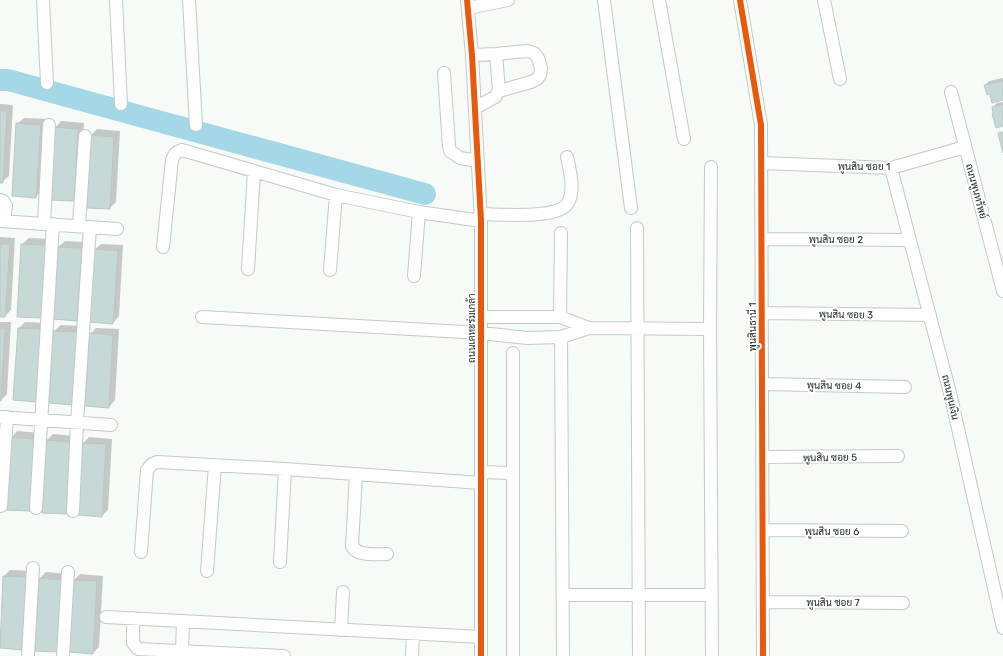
<svg xmlns="http://www.w3.org/2000/svg" width="1003" height="656" font-family="Rubik,Sarabun,sans-serif">
	<style>
		.shadow { fill: #0003 }
		.lines { fill: none; stroke-linecap: round; stroke-linejoin: round }
		.river { stroke: #a4d8e6; stroke-width: 22 }
		.building { fill: #c7d9d6; stroke: #bdc6c4 }
		.minor-casing { stroke: #c3cac6; stroke-width: 14 }
		.minor { stroke: #fefefe; stroke-width: 12 }
		.cycleway-casing { stroke: #fff; stroke-width: 8 }
		.cycleway { stroke: #e8590c; stroke-width: 6 }
		.labels { text-anchor: middle; stroke-width: 4; stroke-linejoin: round; paint-order: stroke }
		.street-label { font-size: 10px; fill: #232d27; stroke: #fff }
	</style>
	<rect width="100%" height="100%" fill="#f6fbf8"/>
	<path class="shadow" d="M1003 78V99L990 93 985 85 989 81Z
		M1003 102V125L994 113 993 107 997 103Z
		M0 104 13 105 9 176 2 182H0Z
		M24 118 47 119 42 190 36 197 17 124Z
		M61 121 84 123 80 194 74 200 55 128Z
		M97 129 120 131 116 202 110 208 91 135Z
		M0 237 15 238 11 310 5 316H0Z
		M29 238 52 239 47 311 41 317 22 244Z
		M65 241 87 242 83 314 77 320 54 318 58 247Z
		M101 244 123 245 119 316 113 323 94 250Z
		M0 322H11L7 394 1 400Z
		M25 322 47 323 43 395 19 328Z
		M61 325 83 326 79 398 54 331Z
		M96 328 119 329 115 400 109 407 90 334Z
		M17 431 40 433 36 504 30 510 11 438Z
		M53 434 76 436 72 507 66 513 47 440Z
		M89 437 112 439 108 510 102 516 83 443Z
		M10 570 33 571 22 649 0 647 4 576Z
		M46 572 69 574 65 645 40 578Z
		M80 574 103 576 99 647 93 653 74 580Z"/>
	<g class="lines">
		<path class="river" d="M0 80H8L425 194"/>
	</g>
	<path class="building" d="M1003 81V100L992 103 990 94 987 95 984 85Z
		M1003 104V126L996 128 992 114 993 113 992 107Z
		M0 110 7 111 3 183H0Z
		M16 123 41 125 36 198 12 196Z
		M54 127 78 129 74 201 50 200Z
		M1003 132V153L998 133Z
		M90 135 114 137 110 209 86 208Z
		M0 244H10L5 317H0Z
		M21 244 46 245 41 318 17 317Z
		M57 247 82 248 77 321 53 319Z
		M93 249 118 251 113 324 89 322Z
		M0 328H5L1 401H0Z
		M18 328 42 329 37 402 13 400Z
		M53 331 78 332 73 405 49 403Z
		M89 333 113 335 109 408 85 406Z
		M10 437 35 439 30 511 6 510Z
		M46 440 70 442 66 514 42 513Z
		M82 443 106 444 102 517 78 515Z
		M3 576 27 577 23 650 0 648Z
		M39 578 63 580 59 652 35 651Z
		M73 580 97 581 93 654 69 652Z"/>
	<g class="lines">
		<g class="minor-casing">
			<path id="minor" d="M43 0 47 83
				M116 0 121 104
				M189 0 196 125
				M467 0 472 55 481 221V656
				M604 0 631 208
				M659 0 684 139
				M740 0 761 125 763 656
				M824 0 840 79
				M468 8 508 0
				M496 54 499 91
				M472 55 496 54 527 51 534 53 538 58 541 68 540 75 537 79 531 82 499 91 495 97 475 108
				M444 73 449 146 450 151 460 158 478 161
				M951 92 1003 291
				M761 163 891 168 965 147
				M711 167 710 329 712 656
				M891 168 950 393 1003 628
				M0 200 3 201 6 206 4 221
				M480 214C499 214 558 220 568 203 575 190 570 171 567 157
				M0 221 117 229
				M44 224 49 125
				M79 226 85 136
				M637 228 639 656
				M762 239 910 240
				M163 247 172 160C174 154 176 152 182 150L336 195
				M248 269 254 171
				M330 270 336 195 419 212 481 221
				M414 276 419 212
				M762 313 930 315
				M202 317 481 333 527 338 561 337 589 328 710 329
				M481 317H560L589 328
				M560 317 561 233
				M561 337 563 656
				M763 384 905 387
				M0 417 111 425
				M762 457 898 456
				M481 472 512 473
				M356 474 352 546C357 557 377 554 387 554
				M1 506 7 417
				M36 508 53 224
				M73 511 77 423 90 227
				M763 530 902 531
				M141 552 147 470 152 464 157 462 285 469 481 483
				M280 562 285 469
				M207 571 215 465
				M563 595H712
				M763 602 903 603
				M106 617 481 637
				M133 618V643L138 649 284 656
				M341 630 343 592
				M182 651 183 621
				M28 656 33 568
				M63 656 68 572
				M412 656 413 634
				M513 656V353"/>
		</g>
		<use href="#minor" class="minor"/>
		<g class="cycleway-casing">
			<path id="cycleway" d="M467 0 472 55 481 221V656
				M740 0 761 125 763 656"/>
		</g>
		<use href="#cycleway" class="cycleway"/>
	</g>
	<g class="labels">
		<g class="street-label">
			<text x="864" y="170">พูนสิน ซอย 1</text>
			<text transform="translate(977 191) rotate(75)" y="4">ถนนพูนทรัพย์</text>
			<text x="836" y="243">พูนสิน ซอย 2</text>
			<text transform="translate(846 314) rotate(1)" y="4">พูนสิน ซอย 3</text>
			<text transform="translate(752 327) rotate(-90)" y="4">พูนสินธานี 1</text>
			<text transform="translate(471 328) rotate(-90)" y="4">ถนนเคหะร่มเกล้า</text>
			<text transform="translate(834 385) rotate(1)" y="4">พูนสิน ซอย 4</text>
			<text transform="translate(951 397) rotate(77)" y="4">ถนนพูนเงิน</text>
			<text transform="translate(830 457) rotate(-1)" y="4">พูนสิน ซอย 5</text>
			<text x="832" y="535">พูนสิน ซอย 6</text>
			<text x="833" y="606">พูนสิน ซอย 7</text>
		</g>
	</g>
</svg>
